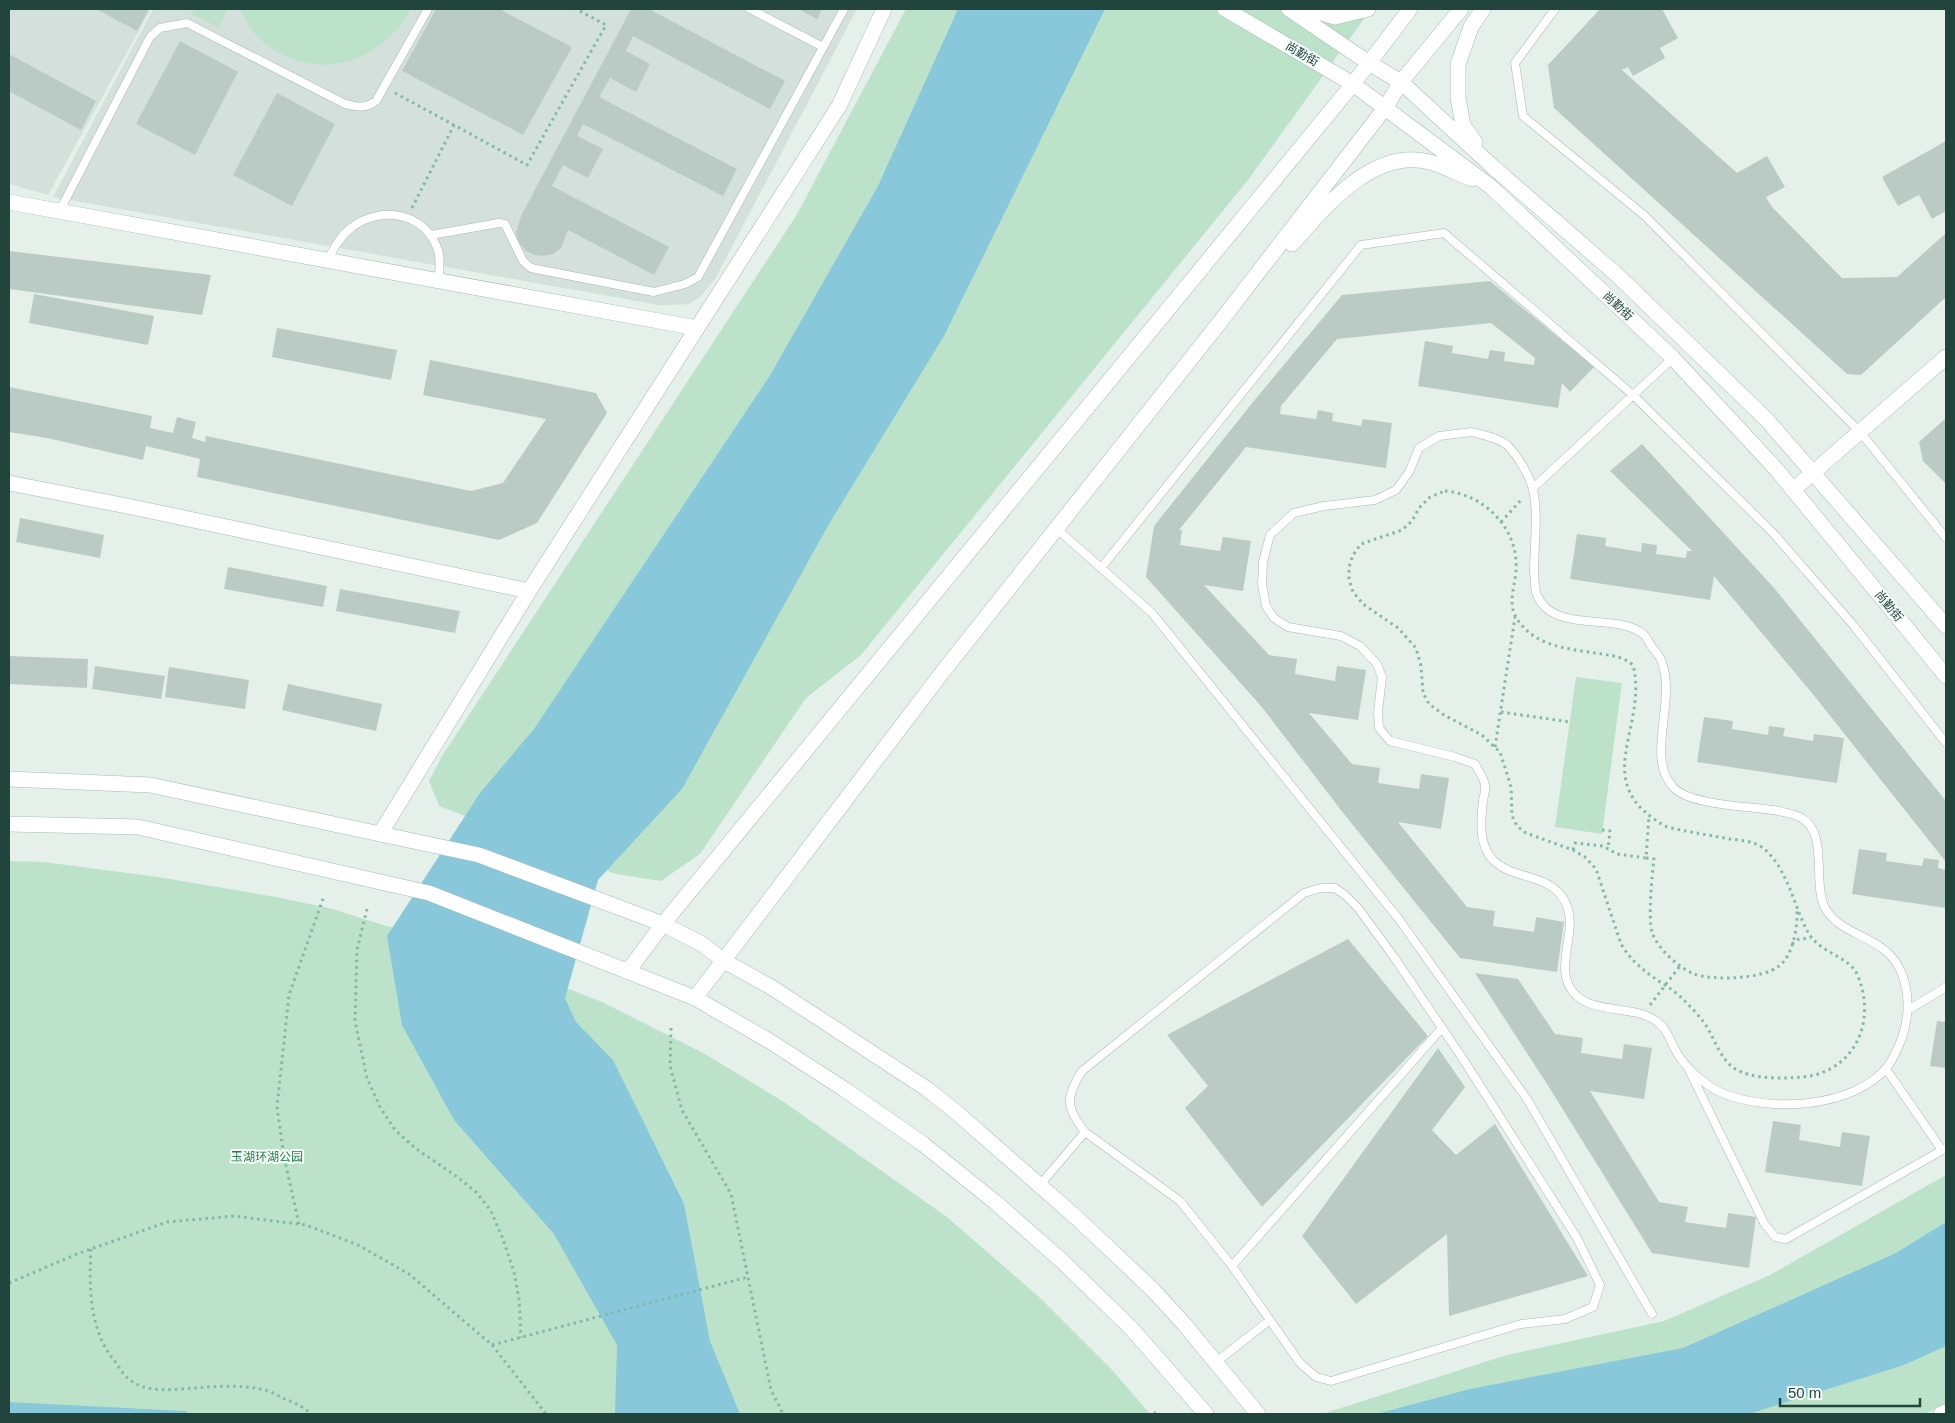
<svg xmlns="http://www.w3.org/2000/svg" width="1955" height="1423" font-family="Arial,'Noto Sans SC',sans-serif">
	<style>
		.built { fill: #d3e0db }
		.green { fill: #bce3c9 }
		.water { fill: #88c8da }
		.building { fill: #bacbc5 }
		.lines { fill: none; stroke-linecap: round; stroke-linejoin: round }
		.lane-casing { stroke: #a6b9b3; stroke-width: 9 }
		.street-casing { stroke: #a6b9b3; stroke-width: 16 }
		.secondary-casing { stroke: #a2bdb5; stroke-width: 16 }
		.path { stroke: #82b7a9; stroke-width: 3; stroke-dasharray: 2.5 4; stroke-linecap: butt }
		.lane { stroke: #fff; stroke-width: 8 }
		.street { stroke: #fff; stroke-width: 15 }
		.secondary { stroke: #fff; stroke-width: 15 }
		.labels { text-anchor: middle; stroke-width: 4; stroke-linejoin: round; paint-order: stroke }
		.street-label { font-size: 12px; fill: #21443d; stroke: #f6fbf9 }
		.park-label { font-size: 12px; fill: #26804e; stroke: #f6fbf9 }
	</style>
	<rect width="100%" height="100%" fill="#e5f0eb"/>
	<path class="built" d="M9 9H151L48 195 9 184Z
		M153 9H857L715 279 700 297 689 304 674 305H659L53 197Z"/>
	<path class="green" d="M194 9H228L219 27 191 14Z
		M239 9H411C380 66 308 86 258 37 250 29 244 19 239 9Z
		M906 9H1371L1248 180 861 655 806 698 700 854 661 881 616 874 439 806 429 781 442 756 796 216Z
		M1576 677 1622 683 1602 834 1555 827Z
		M9 861 44 862 158 877 276 897 333 909 383 925 441 939 602 1002 705 1054 784 1102 947 1217 1038 1296 1113 1371 1150 1414H9Z
		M1946 1175V1406L1923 1414H1322L1507 1355 1664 1321 1770 1275Z"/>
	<path class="water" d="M958 9H1105L944 336 829 524 682 789 598 880 565 998 576 1022 613 1060 684 1204 710 1341 740 1414H615L617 1345 554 1234 454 1120 402 1025 387 936 480 793 534 729 769 377 878 186Z
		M1946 1222V1346L1904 1365 1749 1414H1376L1470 1389 1683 1348 1896 1253Z
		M9 1402 184 1411 191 1414H9Z"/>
	<path class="building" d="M96 9H149L137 31Z
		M436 9H499L572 47 523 135 402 71Z
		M631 9H649L785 81 770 109 633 36 626 51 650 64 636 92 610 78 599 97 737 169 723 196 583 124 577 136 603 149 588 178 563 165 552 186 669 247 654 275 568 230 561 248 553 254 542 256 535 255 526 251 518 242 516 232 521 216Z
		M798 9H822L817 19Z
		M1600 9H1662L1678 38 1660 48 1665 58 1633 76 1628 67 1622 70 1737 173 1767 156 1785 187 1766 197 1772 207 1842 278 1897 277 1946 233V297L1861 375 1847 374 1554 108 1548 65Z
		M180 41 238 72 195 155 136 124Z
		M9 54 96 101 81 130 9 91Z
		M277 93 335 124 292 206 233 175Z
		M1946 141V211L1932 219 1919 195 1898 206 1882 177Z
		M9 251 211 275 202 315 9 289Z
		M1490 281 1594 367 1570 392 1562 383 1558 408 1418 386 1425 341 1453 346 1452 353 1488 359 1490 350 1505 352 1504 361 1534 365 1535 358 1491 323 1337 339 1281 406 1280 414 1316 419 1318 410 1333 413 1332 421 1361 426 1363 419 1392 423 1386 468 1246 447 1179 530H1182L1180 545 1220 551 1223 537 1251 541 1243 591 1204 585 1269 655 1297 659 1295 674 1335 681 1337 666 1366 670 1358 720 1309 713 1352 764 1380 768 1378 783 1419 789 1421 774 1449 778 1441 829 1398 822 1467 907 1495 911 1493 926 1534 932 1536 917 1564 922 1557 972 1460 958 1344 814 1261 706 1146 577 1154 526 1253 402 1342 295Z
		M34 294 154 316 148 345 29 323Z
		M277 328 397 350 391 380 272 357Z
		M430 360 596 393 607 413 537 523 499 540 197 477 200 459 146 446 143 460 47 438 9 432V387L152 416 150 428 173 433 177 417 196 422 192 438 205 442 206 436 471 491 503 483 546 419 423 395Z
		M1946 418V484L1923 461 1919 442Z
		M1642 444 1775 589 1946 801V862L1812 693 1714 576 1710 600 1570 579 1577 534 1606 538 1605 546 1641 552 1642 543 1657 545 1656 554 1686 558 1687 551H1692L1610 471Z
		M20 518 104 535 100 558 16 542Z
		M228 567 327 586 323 607 224 589Z
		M340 589 460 611 455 633 336 611Z
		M9 656 88 659 87 688 9 684Z
		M95 666 165 676 161 699 92 689Z
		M169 667 249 680 245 709 165 697Z
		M288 684 382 704 376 731 282 710Z
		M1704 717 1733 721 1732 729 1768 735 1769 726 1785 728 1783 736 1813 741 1814 734 1844 738 1837 783 1697 762Z
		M1859 849 1887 853 1886 861 1922 866 1924 858 1939 860 1938 868 1946 870V908L1852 894Z
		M1348 939 1428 1036 1262 1207 1185 1108 1208 1086 1167 1035Z
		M1475 973 1518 979 1555 1034 1583 1038 1581 1053 1622 1059 1624 1044 1652 1048 1644 1099 1590 1091 1659 1202 1688 1207 1685 1222 1726 1228 1728 1213 1756 1217 1749 1268 1652 1253 1547 1084Z
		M1937 1021 1946 1022V1068L1930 1066Z
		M1438 1048 1465 1087 1432 1130 1456 1155 1495 1124 1588 1276 1449 1316 1447 1234 1356 1304 1302 1236Z
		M1773 1121 1801 1125 1799 1140 1840 1147 1842 1132 1870 1136 1862 1186 1765 1172Z"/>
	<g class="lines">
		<g class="lane-casing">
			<path id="lane" d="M750 9 823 47
				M1555 9 1515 63 1523 116 1645 216 1861 433 1946 538
				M59 212 150 37 160 28 187 23 345 104C359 107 364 109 376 101L428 9
				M431 235 499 223 505 224 523 261 531 268 654 292 685 284 698 277 844 9
				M327 261C334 248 340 236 352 227 383 205 425 213 438 250 441 259 439 272 439 281
				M1472 432C1483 435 1500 438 1508 446 1518 456 1528 474 1532 486 1539 508 1534 548 1534 572 1535 579 1534 589 1537 595 1539 600 1542 604 1546 608 1570 629 1620 615 1643 634 1647 637 1649 643 1652 647 1654 649 1660 657 1661 660 1678 700 1644 758 1674 788 1692 806 1753 806 1779 811 1787 813 1795 814 1802 818 1828 834 1813 881 1824 906 1841 940 1889 933 1903 977 1910 998 1909 1017 1902 1038 1898 1048 1894 1057 1888 1066 1854 1109 1767 1113 1720 1092 1705 1085 1688 1070 1679 1056 1670 1043 1668 1027 1653 1019 1629 1005 1591 1014 1573 992 1554 969 1576 935 1568 909 1557 872 1515 882 1493 860 1478 844 1481 820 1483 800 1484 795 1486 790 1485 785 1484 778 1478 770 1475 764L1455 757 1390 741 1379 728 1378 712 1382 677 1377 664 1360 646 1341 636 1288 627 1274 618 1266 606 1262 584 1263 562 1270 535 1294 513 1324 506 1375 500 1396 490 1409 472 1419 448 1439 436Z
				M1533 488 1673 358
				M1057 529 1152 613 1398 918 1527 1099 1652 1314
				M1101 568 1361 245 1444 233 1633 395 1774 534 1854 626 1946 743
				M1321 888H1335L1345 895 1358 908 1394 957 1463 1059 1577 1238 1600 1285 1593 1307 1565 1319 1521 1324 1331 1381 1316 1377 1300 1363 1232 1266 1180 1201 1085 1132C1066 1108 1065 1097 1082 1071L1304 893Z
				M1908 1010 1946 987
				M1886 1069 1942 1150
				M1689 1070 1764 1223 1775 1237 1786 1239 1946 1148
				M1039 1186 1085 1132
				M1232 1266 1442 1028
				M1216 1362 1270 1320"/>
		</g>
		<g class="street-casing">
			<path id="street" d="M9 202 697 328
				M9 483 132 507 529 591
				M1793 490 1946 357
				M380 834 529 591 839 106 884 9"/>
		</g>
		<g class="secondary-casing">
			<path id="secondary" d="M1225 9 1353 84 1491 187 1673 358 1776 469 1946 676
				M1289 9 1369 63 1401 82 1493 167 1616 274 1766 419 1946 626
				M1309 9 1335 17 1368 9
				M1475 142 1463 125 1458 98V64L1471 27 1483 9
				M1292 244C1325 207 1373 147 1430 162 1444 166 1459 174 1472 179
				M9 779 150 785 479 855 663 924 702 944 724 961 771 987 817 1017 927 1089 956 1112 1078 1219 1153 1290 1185 1325 1258 1414
				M9 824 138 827 429 893 695 998 771 1042 844 1089 923 1144 995 1202 1062 1261 1131 1328 1206 1414
				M628 971 663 924 1353 84 1410 9
				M695 998 941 674 1220 322 1385 108 1401 82 1461 9
				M1941 1414 1946 1412"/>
		</g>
		<path class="path" d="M395 93 454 125
			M412 208 454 125 527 165 606 25 576 9
			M1445 491C1484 494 1519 529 1516 570 1515 586 1507 604 1517 619 1536 648 1571 649 1602 654 1615 656 1623 657 1633 665 1649 729 1586 783 1667 827 1688 832 1709 835 1730 839 1739 840 1749 841 1756 844 1769 849 1780 867 1785 878 1794 896 1799 917 1809 934 1822 954 1848 956 1857 974 1875 1014 1861 1062 1815 1075 1801 1078 1788 1078 1774 1078 1761 1077 1749 1076 1737 1070 1719 1060 1715 1037 1703 1021 1693 1009 1680 995 1668 987 1649 975 1632 963 1621 944L1596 869 1585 857 1573 850 1526 833 1517 826 1512 816 1511 787 1500 752 1482 735 1444 715 1429 704 1423 693 1421 666 1416 648 1398 628 1363 604 1353 592 1349 579V567L1353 555 1361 544 1402 530 1412 521 1419 508 1430 497Z
			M1501 522 1522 499
			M1501 712 1570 722
			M1495 747 1515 617
			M1602 830 1610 831 1608 849
			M1573 850 1575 843 1603 846 1617 854 1646 858 1649 816
			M1646 858 1654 859C1652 874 1648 919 1652 932 1657 948 1679 968 1694 974 1714 981 1763 979 1779 966 1793 956 1798 926 1797 910
			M367 909 357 950 355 1021 367 1078 380 1107 395 1130 415 1148 456 1176 476 1192 491 1211 503 1239 514 1272 519 1299 521 1338
			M1792 944 1799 939 1811 938
			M1650 1005 1680 966
			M671 1028 670 1066 682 1110 731 1194 771 1390 783 1414
			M299 1224 284 1157 277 1107 289 995 324 896
			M91 1249C89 1287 89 1328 113 1359 118 1365 123 1375 130 1380 148 1394 175 1389 196 1388 217 1386 240 1385 261 1389 269 1390 278 1396 285 1399 295 1403 304 1407 311 1414
			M9 1283 77 1254 167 1222 234 1216 306 1225 358 1245 409 1274 492 1345 546 1414
			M492 1345 748 1277
			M1154 1414 1157 1412"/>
		<use href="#lane" class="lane"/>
		<use href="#street" class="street"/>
		<use href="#secondary" class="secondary"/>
	</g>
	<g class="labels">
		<g class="street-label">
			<text transform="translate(1302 54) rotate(30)" y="4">尚勤街</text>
			<text transform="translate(1618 306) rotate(43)" y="4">尚勤街</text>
			<text transform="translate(1889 606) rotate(50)" y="4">尚勤街</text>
		</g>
		<g class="park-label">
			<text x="267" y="1161">玉湖环湖公园</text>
		</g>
	</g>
	<rect width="1955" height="1423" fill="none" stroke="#21443d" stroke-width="20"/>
	<path d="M1780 1398v8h140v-8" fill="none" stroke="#21443d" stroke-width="2.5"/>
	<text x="1788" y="1398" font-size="15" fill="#21443d" stroke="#f6fbf9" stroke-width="4" paint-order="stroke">50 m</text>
</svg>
